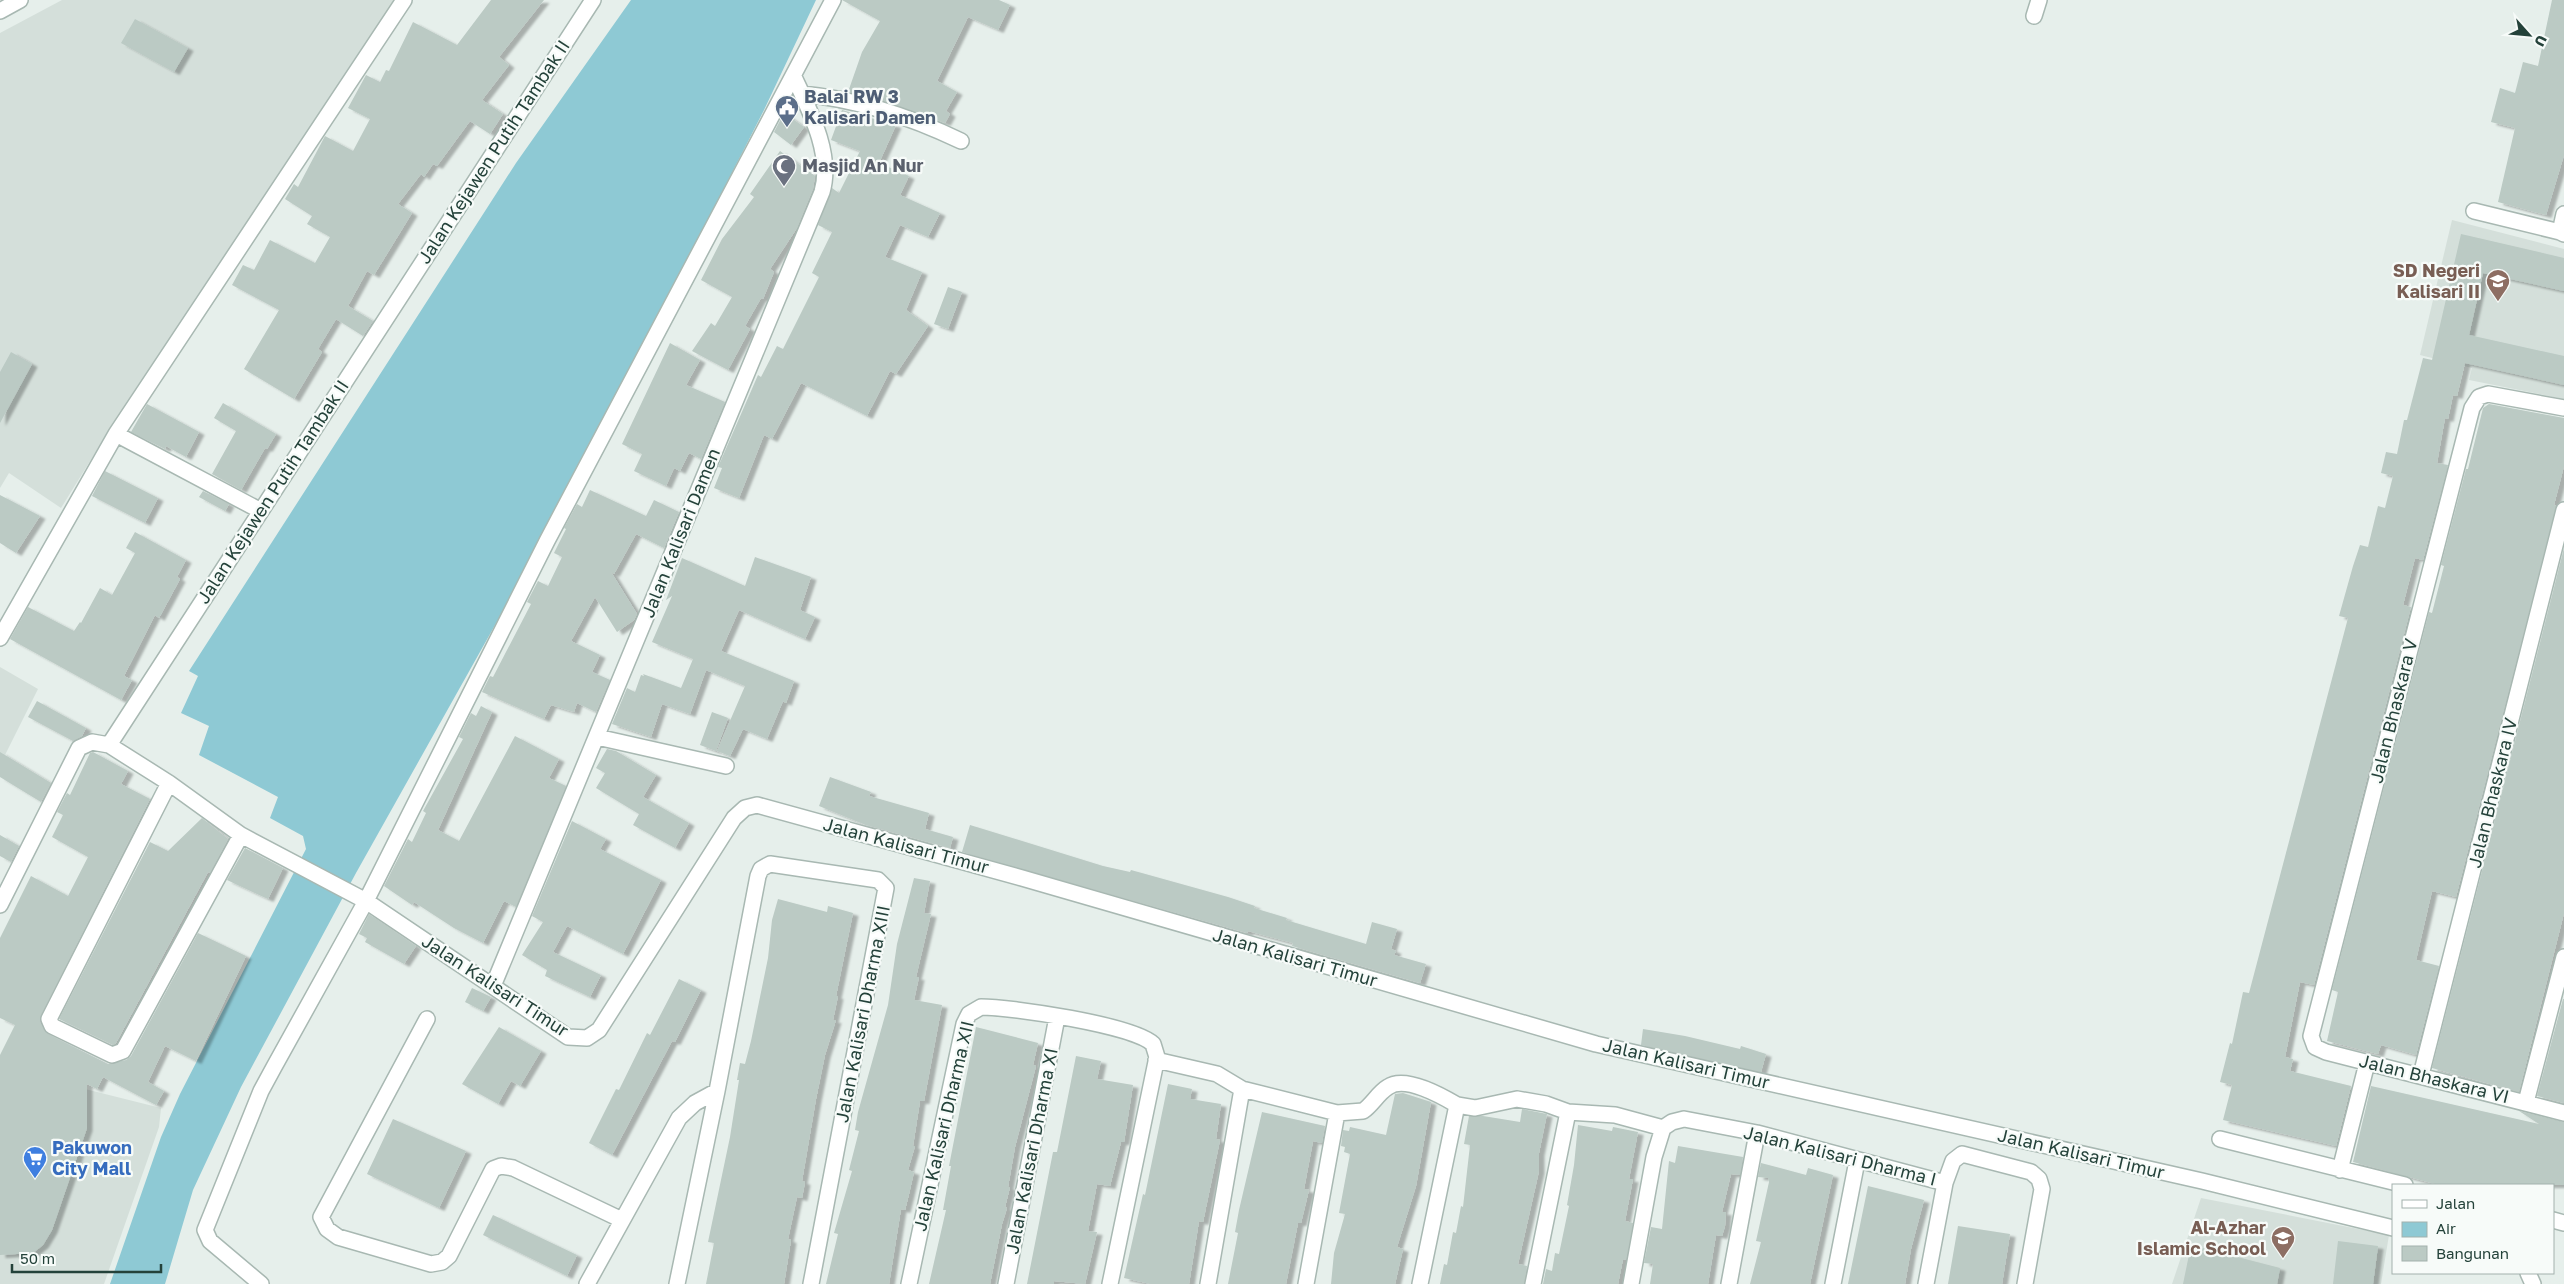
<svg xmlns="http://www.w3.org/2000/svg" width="2564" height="1284" font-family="'Golos Text',sans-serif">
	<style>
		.built { fill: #d4dfda }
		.water { fill: #8ec9d4 }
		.building { fill: #bbcac4; filter: url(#shadow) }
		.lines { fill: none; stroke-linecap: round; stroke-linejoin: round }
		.minor-casing { stroke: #a8b8b2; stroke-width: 18 }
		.tertiary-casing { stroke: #a8b8b2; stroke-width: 18 }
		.minor { stroke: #fff; stroke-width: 15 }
		.tertiary { stroke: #fff; stroke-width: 15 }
		.labels { text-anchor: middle; stroke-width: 4.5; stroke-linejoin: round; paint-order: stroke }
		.service-label { font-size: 18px; font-weight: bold; fill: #4e5e75; stroke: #f7fbf9; text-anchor: start }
		.street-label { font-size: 18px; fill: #24423a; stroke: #f7fbf9 }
		.worship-label { font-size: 18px; font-weight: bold; fill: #5b616d; stroke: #f7fbf9; text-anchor: start }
		.education-label { font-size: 18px; font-weight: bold; fill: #785e54; stroke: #f7fbf9; text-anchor: end }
		.shop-label { font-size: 18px; font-weight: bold; fill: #366cbe; stroke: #f7fbf9; text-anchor: start }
	</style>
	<defs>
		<filter id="shadow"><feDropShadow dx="5.5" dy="3" stdDeviation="1" flood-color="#0004"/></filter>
	</defs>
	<rect width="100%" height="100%" fill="#e6efeb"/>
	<path class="built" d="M62 0H395L105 437 61 508 9 473 0 488V33Z
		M2452 220 2564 249V399L2469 380 2472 368 2420 355Z
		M0 667 38 689 0 765Z
		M0 1072 45 1079 161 1108 159 1127 104 1284H0Z
		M2201 1198 2389 1235 2381 1284H2172Z"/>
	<path class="water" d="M631 0H816L764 110 631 371 499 618 356 873 241 1087 193 1190 165 1284H110L161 1137 180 1094 306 849 303 836 270 818 278 797 199 755 209 726 181 713 198 676 189 671 516 163Z"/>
	<path class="building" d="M491 0H544L499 57 509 65 482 100 503 114 490 134 470 121 437 166 433 164 424 177 421 174 398 204 412 213 374 275 367 271 348 306 373 321 363 336 336 319 318 349 322 352 294 399 244 369 279 310 232 285 243 265 254 270 270 240 315 263 330 237 307 224 312 216 285 199 294 184 298 187 325 136 353 151 370 119 348 108 366 75 380 82 386 70 389 71 413 22 457 45Z
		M842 0H999L1010 5 998 30 968 17 937 81 957 92 946 111 950 114 945 123 887 102 848 92 862 52 880 21Z
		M2552 0H2564V155L2546 215 2498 202 2515 128 2491 122 2500 88 2515 93 2523 62 2538 66Z
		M135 19 188 48 174 72 121 43Z
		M842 110 896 125 879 163 909 176 900 195 940 213 928 237 900 225 885 257 922 272 906 310 928 326 896 374 890 371 867 416 801 383 772 439 764 435 739 498 714 488 722 468 718 467 758 375 761 377 777 346 783 349 819 277 812 273 832 232 818 225 832 188 839 193 860 151 831 140Z
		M784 113 804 127 791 145 774 132Z
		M780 151 815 176 813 189 797 228 770 269 774 272 763 299 761 298 745 326 750 329 728 370 692 351 711 323 715 326 732 297 701 280 722 239 754 197 750 194Z
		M2461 234 2564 258V291L2483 273 2469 335 2564 356V385L2465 363 2457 396 2453 395 2448 419 2445 418 2437 463 2448 465 2423 560 2415 558 2403 605 2411 607 2314 985 2300 982 2285 1057 2293 1059 2290 1071 2351 1086 2336 1146 2223 1120 2232 1085 2220 1082 2230 1043 2232 1044 2243 992 2249 993 2348 618 2339 616 2353 566 2360 545 2368 547 2378 506 2385 508 2393 476 2381 473 2386 452 2397 454 2404 420H2407L2423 358 2432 360Z
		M948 287 962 292 948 329 934 324Z
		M670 343 700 360 686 385 725 402 701 459 689 453 680 471 674 468 666 486 634 471 642 454 622 444Z
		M11 352 32 364 0 423V372Z
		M223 403 276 434 267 449 265 448 241 490 212 474 236 431 214 418Z
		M147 404 199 432 186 457 166 446 165 449 131 432Z
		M2489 404 2564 418V466L2554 505 2556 506 2456 897 2432 891 2416 960 2439 966 2416 1055 2381 1045 2378 1054 2327 1041 2338 992 2332 990 2429 612 2432 613 2444 566 2441 565 2466 469H2468L2483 408Z
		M105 471 158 498 145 523 92 496Z
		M590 490 646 516 654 500 679 512 664 548 636 534 614 574 611 572 637 614 634 620 617 632 595 597 571 641 600 655 592 672 610 680 596 712 577 703 574 712 551 705 544 719 482 692 490 676 493 677 531 604 527 602 538 581 548 586 562 557 554 553 566 529 564 528 577 504 582 507Z
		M203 491 229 504 225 511 199 497Z
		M0 495 40 516 16 553 0 543Z
		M135 532 186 560 177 577 180 579 159 618 155 615 124 676 132 680 121 700 10 639 28 607 74 631 80 622 81 623 100 588 112 595 135 553 126 548Z
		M2564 548V913L2519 1092 2432 1068Z
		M755 557 811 577 800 610 815 617 805 639 739 610 721 651 794 681 786 703 783 701 767 739 743 729 730 756 717 751 745 686 706 670 690 714 662 704 651 737 612 724 627 688 635 692 641 675 644 676 643 674 681 688 693 659 652 642 672 596 666 600 682 558 745 586Z
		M37 701 86 728 82 736 73 741 28 717Z
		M481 706 492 712 438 830 459 841 515 736 559 759 549 778 566 786 516 907 504 901 483 943 454 928 414 902 412 905 384 886 408 839 412 842 426 813 423 811 463 739 459 737 471 713 476 716Z
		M712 712 728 718 716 751 700 745Z
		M607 749 616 751 656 775 643 797 689 823 675 848 633 825 639 814 596 788 605 773 596 768Z
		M0 752 51 783 41 802 0 777Z
		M93 752 128 771 121 784 150 799 41 1015 40 1022 44 1030 48 1034 108 1064 126 1060 131 1056 198 933 246 956 196 1061 165 1046 148 1082 164 1091 156 1105 103 1077 97 1089 87 1084V1128L52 1230 43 1245 33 1253 0 1255V1055L15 1025 0 1018V938L31 876 68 896 88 857 52 837 63 815 57 812 67 793 70 795 90 753Z
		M830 777 871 792 869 796 929 813 925 829 953 837 950 848 866 825 819 806Z
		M202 818 228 839 210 873 208 872 116 1043 113 1045 59 1019 150 842 168 851Z
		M572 821 606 839 600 849 661 880 623 954 567 926 553 952 601 975 590 997 545 976 547 970 522 955 543 922 532 916Z
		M970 825 1103 866 1130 872 1131 870 1228 897 1255 906 1254 908 1287 918 1286 920 1366 944 1372 922 1397 929 1391 949 1396 951 1394 955 1426 964 1420 983 1292 946 1293 943 1248 931 1247 933 962 852Z
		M0 835 19 846 11 862 0 856Z
		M245 848 283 868 268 899 227 880Z
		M914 878 930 881 924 913 931 914 916 977H919L914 1000 942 1005 924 1101H920L913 1146H915L908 1170 914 1172 909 1194 905 1210 901 1209 889 1284H826L838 1234 834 1233 852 1171 849 1170 859 1131 855 1130 858 1112 888 1005 897 944Z
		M778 899 827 912 828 906 853 913 836 996H838L833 1020H836L825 1055 816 1099 802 1181 805 1182 802 1198 797 1197 788 1239 791 1240 784 1284H706L714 1243 708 1242 730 1137 739 1080H737L740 1063 745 1064 751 1041 768 958 772 920Z
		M369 914 416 946 404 964 365 942 367 938 359 934Z
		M679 979 701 990 675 1042 672 1041 612 1155 589 1143 616 1089 619 1090 647 1033 650 1035Z
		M472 988 491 997 483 1011 465 1002Z
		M2563 999H2564V1103L2537 1096Z
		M499 1027 541 1051 520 1086 511 1081 498 1104 462 1084Z
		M976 1027 1038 1043 1033 1065 1036 1066 1015 1147 1008 1187H1010L1005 1207 1007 1208 1002 1224 990 1284H929L946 1210H943L951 1166H949Z
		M1643 1029 1685 1036 1740 1049 1741 1046 1766 1054 1761 1072 1641 1045Z
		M1076 1056 1101 1061 1097 1079 1133 1085 1124 1142H1121L1110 1186 1097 1184 1088 1231 1097 1232 1085 1284 1054 1281V1284H1027L1053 1152H1057Z
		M1168 1084 1192 1089 1190 1099 1221 1104 1216 1139 1220 1140 1203 1222 1199 1221 1189 1284H1151L1124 1278 1143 1194 1145 1195Z
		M2371 1086 2539 1124 2519 1111 2564 1122V1185H2439L2353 1162Z
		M1403 1093 1431 1102 1416 1186 1397 1247 1403 1249 1395 1284H1331L1334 1253 1345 1214 1339 1213 1350 1154 1344 1152 1345 1147 1341 1146 1343 1130 1349 1131 1350 1127 1386 1135 1395 1094Z
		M1522 1109 1547 1114 1539 1153V1171L1518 1264 1527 1266 1524 1284H1440L1444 1264 1447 1265 1453 1232 1456 1233 1461 1206 1463 1207 1470 1145 1464 1144 1469 1116H1483L1520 1122Z
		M1262 1112 1325 1126 1322 1143 1313 1141 1304 1189 1309 1190 1301 1223H1298L1286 1284H1228L1238 1233 1235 1232 1239 1210Z
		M393 1119 466 1151 439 1208 367 1174Z
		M1578 1125 1612 1131 1613 1127 1638 1132 1629 1179H1633L1625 1221 1633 1223 1626 1260 1623 1259 1618 1284H1543L1546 1269 1552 1271 1555 1253 1559 1254 1569 1206 1567 1205 1574 1165Z
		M1678 1146 1743 1157 1740 1175 1731 1174 1722 1212H1726L1725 1226 1722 1236 1716 1235 1708 1284H1650L1653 1264 1644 1263 1651 1227 1662 1229 1669 1161 1675 1163Z
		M1761 1163 1806 1175 1808 1168 1833 1175 1810 1284H1750L1761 1242 1756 1241 1769 1182 1768 1178 1758 1177Z
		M1868 1186 1924 1200 1911 1249 1905 1284H1848Z
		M493 1215 577 1255 567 1276 483 1235Z
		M1958 1226 2010 1234 2002 1284H1948Z
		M2338 1241 2378 1246 2373 1284H2333Z
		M2191 1245 2280 1268 2277 1284H2183Z"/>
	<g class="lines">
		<g class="minor-casing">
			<path id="minor" d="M593 0 109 745 169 783 241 835 366 901 568 1037 587 1038 599 1030 734 818 745 808 757 805 1022 878 1596 1044 2202 1181 2393 1228
				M2034 16 2039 0
				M802 94C856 99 913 118 961 141
				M2474 211 2560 232
				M2564 214 2560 232 2564 234
				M2564 408 2488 394 2479 397 2472 408 2311 1036 2315 1047 2326 1052 2564 1113
				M116 434 261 511
				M0 638 116 434 404 0
				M597 737 726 766
				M169 783 49 1019 52 1026 112 1055 123 1051 241 835
				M0 905 79 748 92 742 109 745
				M493 986 822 192C833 155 810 111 794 77
				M427 1019 321 1217 327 1229 338 1237 431 1264 442 1262 449 1256 493 1169 501 1166 513 1168 622 1220
				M1156 1060 1217 1074 1242 1089 1337 1113 1363 1111C1372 1105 1378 1093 1388 1087 1405 1075 1442 1096 1457 1105L1420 1284
				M2421 1075 2564 510
				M2526 1102 2564 957
				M1457 1105 1475 1108 1517 1099 1546 1104 1568 1112 1615 1115 1663 1128
				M1663 1128 1672 1122 1684 1119 1757 1133 1945 1183 1953 1161 1962 1154 2031 1172 2039 1179 2042 1189 2025 1284
				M2220 1139 2405 1185
				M2340 1170 2367 1063
				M2553 1220 2564 1223
				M2528 1273 2533 1284
				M261 1284 210 1241 205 1230 261 1091 274 1067 366 901 547 541 833 0
				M587 1284 679 1118 695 1103 717 1091
				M677 1284 717 1091 758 876 761 869 770 864 878 880 886 888 811 1284
				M909 1284 964 1024 969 1014 981 1007C1011 1007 1133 1025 1153 1044L1157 1057 1110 1284
				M1006 1284 1057 1017
				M1208 1284 1242 1089
				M1306 1284 1337 1113
				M1533 1284 1568 1112
				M1631 1284 1654 1157 1663 1128
				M1729 1284 1757 1133
				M1833 1284 1857 1161
				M1926 1284 1945 1183"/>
		</g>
		<g class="tertiary-casing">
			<path id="tertiary" d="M0 11 20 0"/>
		</g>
		<use href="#minor" class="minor"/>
		<use href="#tertiary" class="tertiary"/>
	</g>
	<defs>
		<g id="civic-pin" transform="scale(1.25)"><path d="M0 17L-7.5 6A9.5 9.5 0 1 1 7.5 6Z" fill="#5c6f8a" stroke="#f7fbf9"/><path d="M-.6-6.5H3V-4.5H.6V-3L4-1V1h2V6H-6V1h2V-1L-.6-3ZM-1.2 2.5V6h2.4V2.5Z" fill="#fff"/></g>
		<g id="mosque-pin" transform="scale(1.25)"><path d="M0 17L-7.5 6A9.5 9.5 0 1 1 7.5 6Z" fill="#6b7280" stroke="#f7fbf9"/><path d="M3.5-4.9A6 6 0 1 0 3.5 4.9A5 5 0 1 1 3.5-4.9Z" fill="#fff"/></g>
		<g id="school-pin" transform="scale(1.25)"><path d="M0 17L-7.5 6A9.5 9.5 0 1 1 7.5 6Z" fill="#8d6e63" stroke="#f7fbf9"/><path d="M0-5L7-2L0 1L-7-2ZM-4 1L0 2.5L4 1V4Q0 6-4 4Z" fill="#fff"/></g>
		<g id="supermarket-pin" transform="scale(1.25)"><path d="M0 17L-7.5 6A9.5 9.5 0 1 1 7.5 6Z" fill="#3f7fe0" stroke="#f7fbf9"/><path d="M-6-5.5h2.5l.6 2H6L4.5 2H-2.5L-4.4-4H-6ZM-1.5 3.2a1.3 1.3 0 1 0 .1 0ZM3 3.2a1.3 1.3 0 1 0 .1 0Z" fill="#fff"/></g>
	</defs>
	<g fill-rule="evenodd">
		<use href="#civic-pin" x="787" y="107"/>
		<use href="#mosque-pin" x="784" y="166"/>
		<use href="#school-pin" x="2498" y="281"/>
		<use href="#supermarket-pin" x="35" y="1158"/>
		<use href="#school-pin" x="2283" y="1238"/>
	</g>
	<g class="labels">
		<g class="service-label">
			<text x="804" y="103">Balai RW 3<tspan x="804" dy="21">Kalisari Damen</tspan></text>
		</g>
		<g class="street-label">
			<text transform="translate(494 152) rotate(-57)" y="6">Jalan Kejawen Putih Tambak II</text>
			<text transform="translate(273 492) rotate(-57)" y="6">Jalan Kejawen Putih Tambak II</text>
			<text transform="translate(681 533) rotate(-68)" y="6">Jalan Kalisari Damen</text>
			<text transform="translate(2394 711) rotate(-76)" y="6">Jalan Bhaskara V</text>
			<text transform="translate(2493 793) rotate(-76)" y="6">Jalan Bhaskara IV</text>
			<text transform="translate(906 846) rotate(15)" y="6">Jalan Kalisari Timur</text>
			<text transform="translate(1295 958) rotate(16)" y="6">Jalan Kalisari Timur</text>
			<text transform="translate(495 986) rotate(33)" y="6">Jalan Kalisari Timur</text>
			<text transform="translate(863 1014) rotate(-79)" y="6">Jalan Kalisari Dharma XIII</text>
			<text transform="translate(1686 1064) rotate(13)" y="6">Jalan Kalisari Timur</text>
			<text transform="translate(2434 1079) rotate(14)" y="6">Jalan Bhaskara VI</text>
			<text transform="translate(944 1126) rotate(-77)" y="6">Jalan Kalisari Dharma XII</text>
			<text transform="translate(1032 1151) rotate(-79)" y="6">Jalan Kalisari Dharma XI</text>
			<text transform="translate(2081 1154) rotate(13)" y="6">Jalan Kalisari Timur</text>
			<text transform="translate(1840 1156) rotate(14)" y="6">Jalan Kalisari Dharma I</text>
		</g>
		<g class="worship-label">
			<text x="802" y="172">Masjid An Nur</text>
		</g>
		<g class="education-label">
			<text x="2480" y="277">SD Negeri<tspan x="2480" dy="21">Kalisari II</tspan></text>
			<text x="2266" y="1234">Al-Azhar<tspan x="2266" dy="21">Islamic School</tspan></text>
		</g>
		<g class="shop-label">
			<text x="52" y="1154">Pakuwon<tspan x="52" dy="21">City Mall</tspan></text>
		</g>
	</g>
	<rect x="2392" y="1184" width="162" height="90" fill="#f7fbf9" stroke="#a3b1ad"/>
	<rect x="2402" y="1200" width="25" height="8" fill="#ffffff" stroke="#a3b1ad"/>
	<text x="2436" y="1209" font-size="15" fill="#24423a">Jalan</text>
	<rect x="2402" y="1222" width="25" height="15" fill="#8ec9d4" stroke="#a3b1ad"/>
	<text x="2436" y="1234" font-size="15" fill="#24423a">Air</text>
	<rect x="2402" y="1246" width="25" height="15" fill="#bbcac4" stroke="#a3b1ad"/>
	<text x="2436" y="1259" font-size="15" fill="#24423a">Bangunan</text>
	<g transform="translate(2529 35) rotate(117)" stroke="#f7fbf9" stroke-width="4" paint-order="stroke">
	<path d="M0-4L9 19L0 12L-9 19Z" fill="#24423a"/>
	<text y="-8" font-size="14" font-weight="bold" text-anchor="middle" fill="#24423a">U</text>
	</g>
	<path d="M12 1264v8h149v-8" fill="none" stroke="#24423a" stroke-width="2.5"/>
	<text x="20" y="1264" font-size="15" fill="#24423a" stroke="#f7fbf9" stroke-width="4" paint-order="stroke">50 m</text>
</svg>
